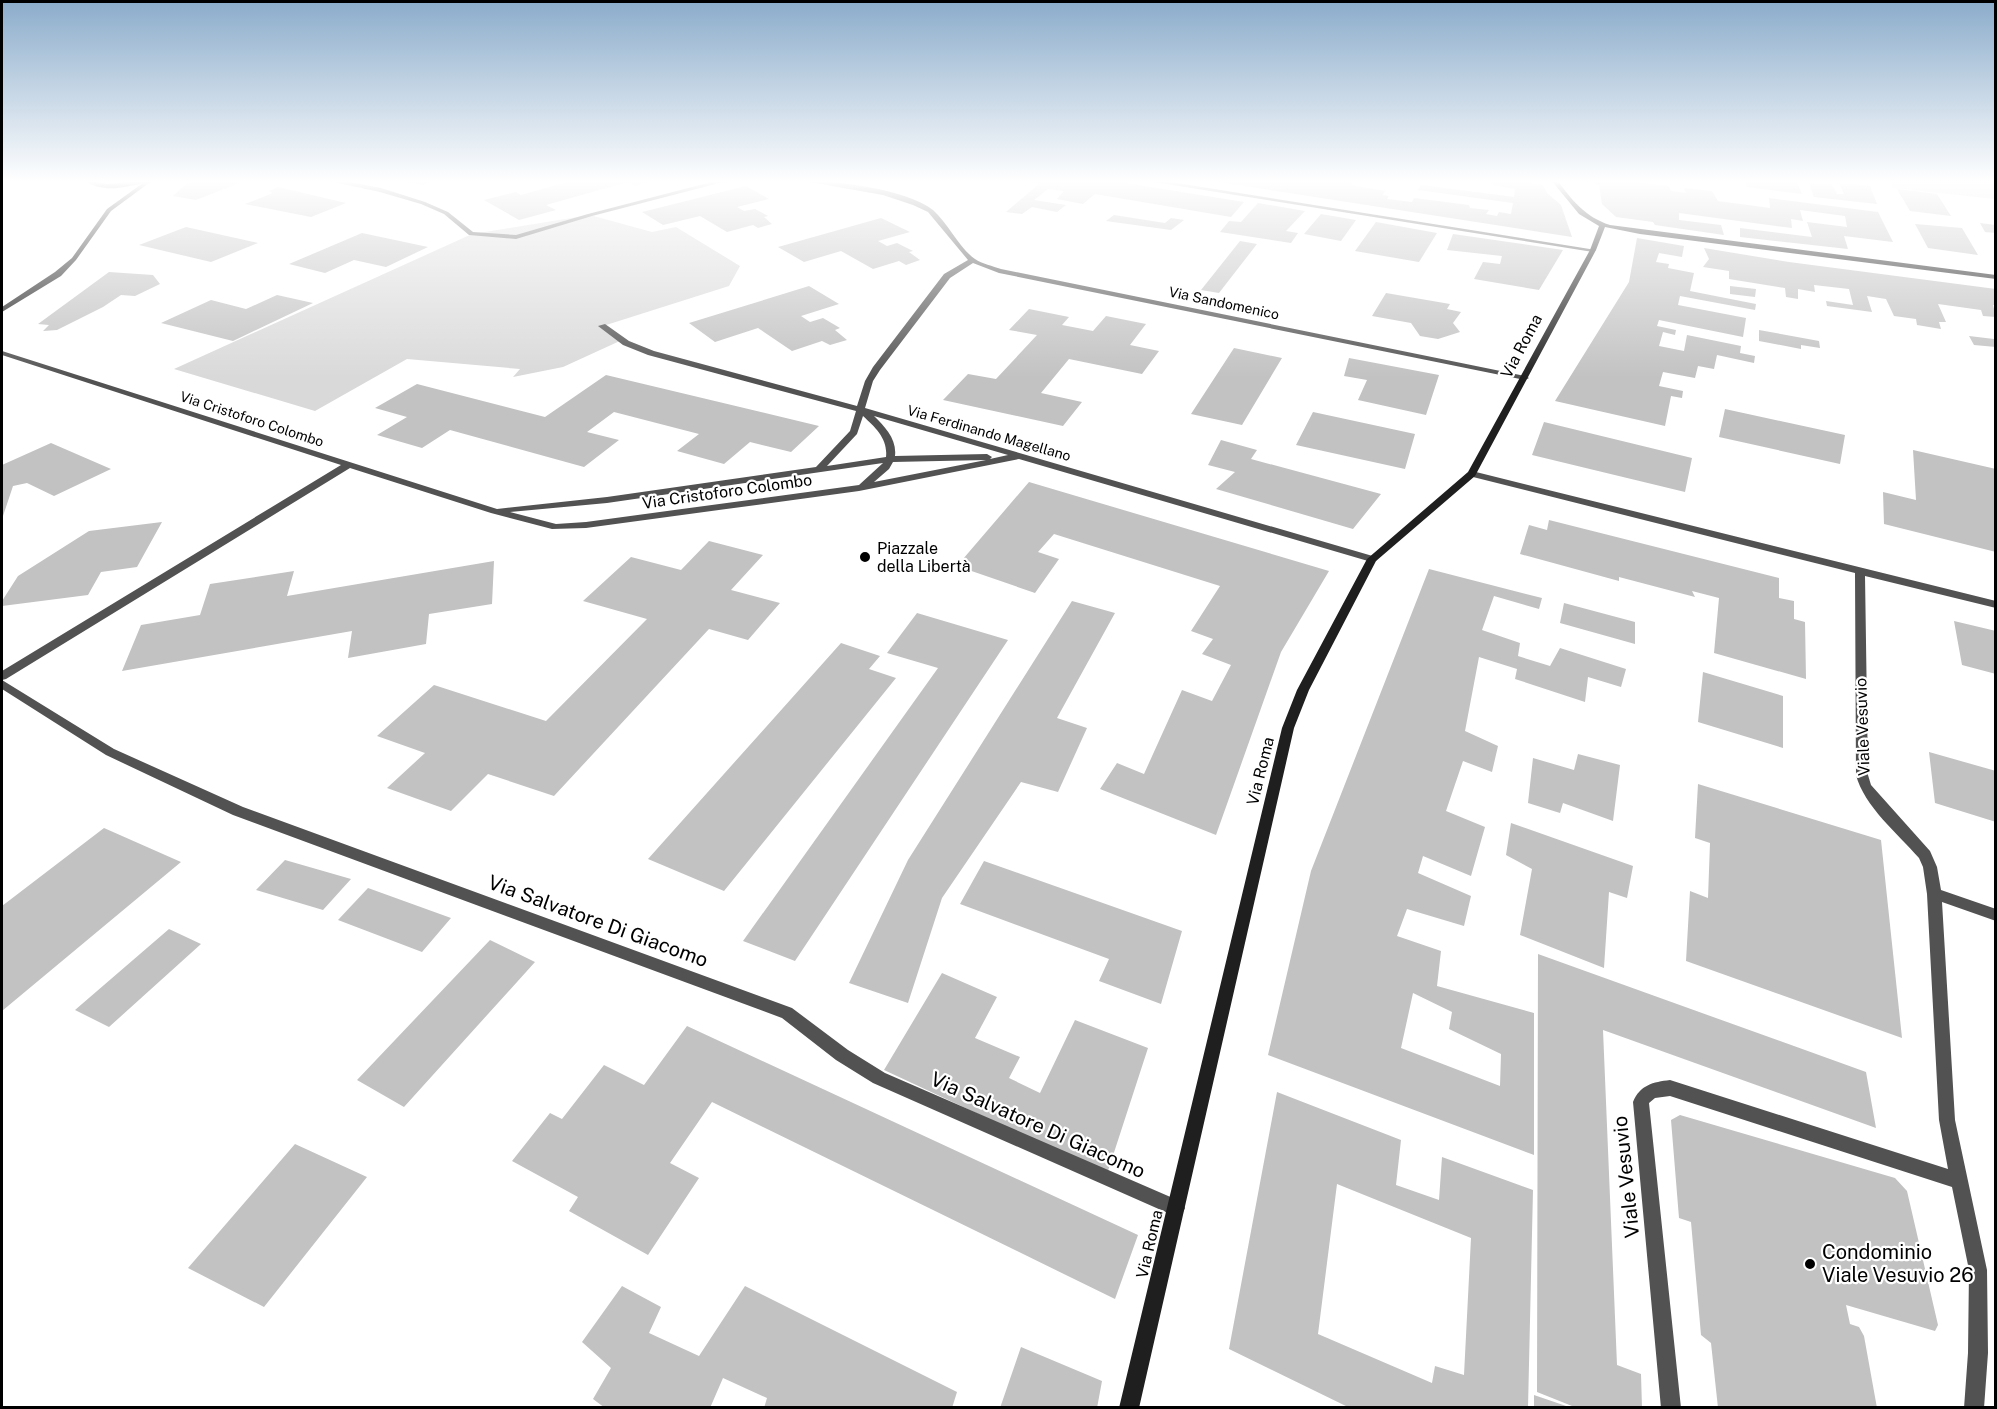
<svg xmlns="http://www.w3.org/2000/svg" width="1997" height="1409" font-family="'Public Sans',sans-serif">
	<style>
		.green { fill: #d9d9d9 }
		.building { fill: #c2c2c2; fill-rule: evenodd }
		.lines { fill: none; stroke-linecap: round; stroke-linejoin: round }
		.street { fill: #525252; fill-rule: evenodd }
		.secondary { fill: #1f1f1f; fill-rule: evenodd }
		.poi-dot { fill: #000; stroke: #fff; stroke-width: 2 }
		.labels { text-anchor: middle; stroke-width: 4.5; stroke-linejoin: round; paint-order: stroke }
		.far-street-label { font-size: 14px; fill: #000; stroke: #fff }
		.street-label { font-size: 16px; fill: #000; stroke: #fff }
		.poi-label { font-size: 16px; fill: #000; stroke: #fff; text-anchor: start }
		.near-street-label { font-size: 20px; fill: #000; stroke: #fff }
		.near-poi-label { font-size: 20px; fill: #000; stroke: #fff; text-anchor: start }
	</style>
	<rect width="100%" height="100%" fill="#fff"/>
	<path class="green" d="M1890 180 1995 181V199L1893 188Z
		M590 215 652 232 676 227 740 266 729 286 603 326 622 340 563 367 513 377 520 369 407 359 315 411 174 369 472 234Z"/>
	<path class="building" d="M196 180H244V181L196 200 173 196 184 186Z
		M401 180H435L423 185Z
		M574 180 651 181 635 186 628 182 546 205 556 210 519 220 484 200 516 192 521 195Z
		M1024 180H1107L1244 202 1231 217 1095 194 1083 204 1057 199 1064 191 1048 189 1034 200 1066 205 1057 212 1032 207 1022 214 1006 212 1039 184Z
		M1206 180H1353L1350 185 1385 191 1383 195 1389 196 1387 199 1412 202 1414 198 1469 205 1470 208 1489 210 1486 214 1497 216 1499 212 1511 214 1513 203 1418 190 1422 185 1514 197 1515 189 1493 185 1491 180H1532V183L1543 185 1547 193 1561 205 1572 237Z
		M1583 180H1618L1669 186 1671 191 1686 193 1684 188 1712 191 1718 201 1770 208 1769 198 1878 212 1893 242 1844 236 1848 249 1740 237V228L1812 237 1807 222 1847 227 1845 216 1800 210 1803 221 1791 219 1792 228 1679 213V220L1721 225 1724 235 1655 225 1653 222 1616 217 1602 204 1599 185Z
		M1744 180H1796L1802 194 1747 187Z
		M1809 183 1832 185 1837 194H1844L1839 183 1870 186 1877 204 1814 197Z
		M746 186 769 199 737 207 744 211 755 209 768 216 764 217 772 224 758 228 753 225 727 232 700 216 663 225 642 212Z
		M278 187 346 203 311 217 245 204 273 193 269 191Z
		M1897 189 1937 194 1951 216 1910 211Z
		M1258 203 1305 211 1286 231 1298 233 1291 243 1220 232 1229 221 1241 222Z
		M1321 214 1356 220 1341 241 1304 234Z
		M1114 215 1165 223 1171 218 1184 220 1171 230 1106 221Z
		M881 218 910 232 878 241 887 246 897 243 913 251 909 252 920 260 906 265 899 261 873 269 841 251 804 262 778 247Z
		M1376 222 1437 233 1419 262 1355 251Z
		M1980 223 1996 225V233L1985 232Z
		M1915 224 1962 228 1978 255 1928 248Z
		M186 227 258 243 211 262 139 245Z
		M362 233 428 247 386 267 354 260 325 273 289 264Z
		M1453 234 1563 250 1539 290 1474 279 1483 262 1500 264 1502 256 1447 250Z
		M1637 238 1684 246 1682 257 1659 253 1656 262 1669 264 1668 268 1694 273 1690 291 1756 304 1755 310 1680 296 1678 305 1746 318 1743 337 1659 320 1657 326 1676 330 1675 335 1663 332 1659 346 1684 351 1687 335 1741 346 1740 353 1755 356 1754 363 1717 355 1714 369 1698 366 1695 378 1663 372 1659 386 1683 391 1682 398 1671 396 1665 426 1555 401 1629 282Z
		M1240 241 1257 244 1219 293 1201 290Z
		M1704 248 1789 262 1996 289V305H1993L1996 317 1983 316 1981 310 1938 304 1946 322H1939L1941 329 1917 325 1916 319 1894 316 1886 299 1867 296 1872 312 1827 306 1826 301 1853 305 1849 289 1814 285 1815 292 1798 289V299L1786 297 1785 288 1729 279V271L1703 267 1709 259Z
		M109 272 153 275 160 284 135 296 121 295 103 307 57 330 43 331 49 325 38 324Z
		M809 286 839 304 801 316 810 322 823 318 840 328 835 330 847 340 830 345 822 341 792 351 758 328 715 342 689 323Z
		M1730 286 1756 289 1755 297 1730 294Z
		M1386 293 1450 304 1447 309 1461 312 1453 323 1460 332 1438 339 1420 336 1411 323 1372 316Z
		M277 295 313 303 233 341 161 323 211 300 246 309Z
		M1029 309 1069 317 1062 325 1093 331 1106 316 1146 324 1130 345 1159 351 1142 374 1069 359 1041 393 1082 402 1063 426 943 400 968 374 996 379 1037 335 1009 330Z
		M1759 330 1819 341 1820 348 1801 345V349L1759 341Z
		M1969 336 1994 339 1996 347 1974 345Z
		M1234 348 1282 358 1242 425 1191 414Z
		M1349 358 1439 375 1426 415 1358 400 1367 380 1344 376Z
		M606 375 819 426 791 452 750 442 724 464 677 451 699 434 614 412 587 432 619 440 584 467 450 430 422 448 377 435 407 417 375 408 417 384 545 417Z
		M1725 409 1845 435 1840 464 1719 437Z
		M1313 412 1415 434 1405 469 1296 445Z
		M1544 422 1692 458 1685 492 1532 455Z
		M1221 440 1257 450 1251 459 1381 494 1353 529 1216 489 1235 472 1208 465Z
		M51 443 111 469 54 496 27 483 13 486 2 519V465Z
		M1913 450 1996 469V552L1884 524 1883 492 1916 500Z
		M1029 482 1329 571 1281 652 1216 835 1100 789 1117 763 1144 774 1182 690 1212 701 1231 665 1202 654 1213 639 1191 631 1220 586 1054 534 1038 552 1059 559 1035 593 957 566Z
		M1549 520 1779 578V598L1794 601V619L1805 622 1806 679 1714 653 1719 598 1692 591 1695 597 1619 577V581L1520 554 1529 525 1547 530Z
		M162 522 137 567 101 572 88 595 2 606V601L18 576 89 531Z
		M709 541 763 555 731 590 780 603 748 640 709 629 554 796 488 774 451 811 387 788 425 753 377 736 434 685 546 721 647 619 583 601 631 557 681 570Z
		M494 561 492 604 429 614 426 644 348 658 352 631 122 671 141 625 200 615 210 584 294 571 287 596Z
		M1429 569 1542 598 1539 609 1494 596 1482 630 1520 643 1518 656 1550 666 1560 648 1626 669 1621 687 1588 677 1585 702 1515 679 1517 669 1479 657 1465 731 1498 746 1492 772 1463 761 1446 811 1485 827 1471 876 1423 856 1418 873 1471 896 1464 926 1407 909 1397 936 1441 951 1437 986 1534 1013V1155L1268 1055 1311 871ZM1413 993 1452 1012 1449 1029 1501 1054 1500 1086 1401 1048Z
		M1072 601 1115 613 1057 718 1087 728 1058 792 1021 782 942 898 908 1003 849 983 908 860Z
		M1564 603 1635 622V644L1560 623Z
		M917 613 1008 640 795 961 743 941 938 668 887 653Z
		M1954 621 1996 631V674L1962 665Z
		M841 643 880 656 869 669 896 678 724 891 648 859Z
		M1703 672 1783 696V748L1698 722Z
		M1929 752 1996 771V822L1935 803Z
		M1578 754 1620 765 1613 821 1563 803 1560 813 1528 803 1533 758 1574 770Z
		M1698 784 1881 840 1902 1038 1686 961 1690 891 1708 898 1710 843 1695 838Z
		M1511 823 1633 866 1627 898 1609 892 1604 968 1520 935 1532 869 1506 855Z
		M104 828 181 862 2 1011V906Z
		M285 860 351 879 323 910 256 890Z
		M984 861 1182 931 1161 1004 1099 981 1109 959 960 904Z
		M368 888 451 918 422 952 338 920Z
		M169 929 201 944 109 1027 75 1010Z
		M490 940 535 962 404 1107 357 1080Z
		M1538 954 1866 1072 1876 1128 1603 1030 1617 1365 1641 1374 1642 1408H1577L1537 1392Z
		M942 973 997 997 975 1038 1020 1057 1009 1078 1040 1093 1075 1020 1148 1048 1107 1174 884 1070Z
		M687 1026 1138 1235 1115 1299 712 1102 670 1163 699 1178 648 1255 569 1211 578 1197 512 1161 550 1113 562 1119 604 1065 644 1085Z
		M1277 1092 1401 1140 1396 1185 1439 1200 1442 1157 1533 1190 1528 1408H1350L1229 1349ZM1337 1184 1471 1238 1464 1375 1435 1366 1432 1383 1318 1334Z
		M1680 1115 1895 1178 1907 1191 1938 1325 1935 1331 1846 1305 1850 1324 1859 1327 1864 1336 1877 1408H1718L1711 1343 1701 1335 1691 1222 1679 1218 1671 1120Z
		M295 1144 367 1177 264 1307 188 1268Z
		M622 1286 661 1307 649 1333 699 1356 745 1286 957 1392 952 1408H764L767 1398 723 1378 710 1408H605L593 1399 611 1368 582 1342Z
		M1021 1347 1102 1381 1097 1408H1000Z
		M1534 1395 1569 1407V1408H1534Z"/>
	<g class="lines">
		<path class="street" d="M324 180H339L381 188 425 202 448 212 473 232 516 235 588 214 719 180H731L592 216 516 239 469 235 444 214 421 204 380 192Z
			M798 180C832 180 907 189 933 210 947 222 960 249 975 259 982 264 993 266 1001 269L1525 376 1529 378 1525 380 999 273 973 263 950 278 880 370 873 381 865 408 1376 557 1377 559 1376 561H1368L1019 459 859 491 586 528 552 529 491 513 350 468 6 679 2 680V671L341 465 2 355V351L497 509 607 497 816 467 850 431 856 411 648 355 623 345 598 326 605 324 629 341 654 351 857 406 865 381 873 367 944 274 968 260 928 212 913 205 883 195ZM863 416C876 428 888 439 886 457L827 466 857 434ZM874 416 1008 455 990 459 992 457 987 454 895 456C897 439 885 427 874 416ZM986 460 874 482 889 469 893 462ZM883 463 859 485 586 522 556 524 510 512 607 503Z
			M1141 180H1158L1596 250 1593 252Z
			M1472 471 1996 601V608L1865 576 1868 775 1871 785 1930 851 1937 867 1941 890 1996 909V921L1942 902 1955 1120 1987 1270 1988 1353 1984 1408H1964L1968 1353 1969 1270 1952 1187 1670 1096 1655 1098 1649 1103 1681 1408H1661L1633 1102C1640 1085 1653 1082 1670 1080L1948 1169 1939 1120 1927 894 1923 867 1919 858C1898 834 1864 806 1856 775L1855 573 1469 476V472Z
			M2 680 114 749 243 807 792 1008 848 1050 885 1073 1182 1202 1185 1208 1182 1214 1176 1217 1170 1214 873 1083 836 1060 782 1018 233 815 106 755 2 689Z"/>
		<path class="secondary" d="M84 180 107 184 153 180 111 211 76 260 61 276 2 312V307L55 272 72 258 107 209 143 183C124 188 101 193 84 180Z
			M1551 180H1557C1572 200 1585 217 1610 225L1996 275V279L1640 234 1605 227 1596 250 1475 476 1376 561 1309 690 1294 728 1139 1408H1119L1282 728 1297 690 1367 559 1468 472 1590 250 1599 226 1579 214Z"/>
	</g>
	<linearGradient id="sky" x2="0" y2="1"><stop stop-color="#8baccb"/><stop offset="0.48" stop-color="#fff"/><stop offset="1" stop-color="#fff" stop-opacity="0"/></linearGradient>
	<rect width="1997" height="378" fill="url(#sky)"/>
	<g class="poi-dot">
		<circle cx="865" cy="557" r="6"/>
		<circle cx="1810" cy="1264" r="6"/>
	</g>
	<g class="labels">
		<g class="far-street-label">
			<text transform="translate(1224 303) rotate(12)" y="5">Via Sandomenico</text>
			<text transform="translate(252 419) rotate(18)" y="5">Via Cristoforo Colombo</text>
			<text transform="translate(989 433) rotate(16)" y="5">Via Ferdinando Magellano</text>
		</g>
		<g class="street-label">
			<text transform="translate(1521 346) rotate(-62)" y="6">Via Roma</text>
			<text transform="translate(727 491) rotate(-8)" y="6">Via Cristoforo Colombo</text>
			<text transform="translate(1862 727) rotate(-92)" y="6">Viale Vesuvio</text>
			<text transform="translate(1260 771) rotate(-76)" y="6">Via Roma</text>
			<text transform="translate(1149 1244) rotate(-77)" y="6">Via Roma</text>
		</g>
		<g class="poi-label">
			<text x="877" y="554">Piazzale<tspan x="877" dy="18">della Libertà</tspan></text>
		</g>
		<g class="near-street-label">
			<text transform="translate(598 921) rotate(20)" y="7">Via Salvatore Di Giacomo</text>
			<text transform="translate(1038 1125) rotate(24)" y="7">Via Salvatore Di Giacomo</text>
			<text transform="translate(1626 1177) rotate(-96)" y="7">Viale Vesuvio</text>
		</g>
		<g class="near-poi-label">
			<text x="1822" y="1259">Condominio<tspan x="1822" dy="23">Viale Vesuvio 26</tspan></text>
		</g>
	</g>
	<rect width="1997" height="1409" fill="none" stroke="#000000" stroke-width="6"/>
</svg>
